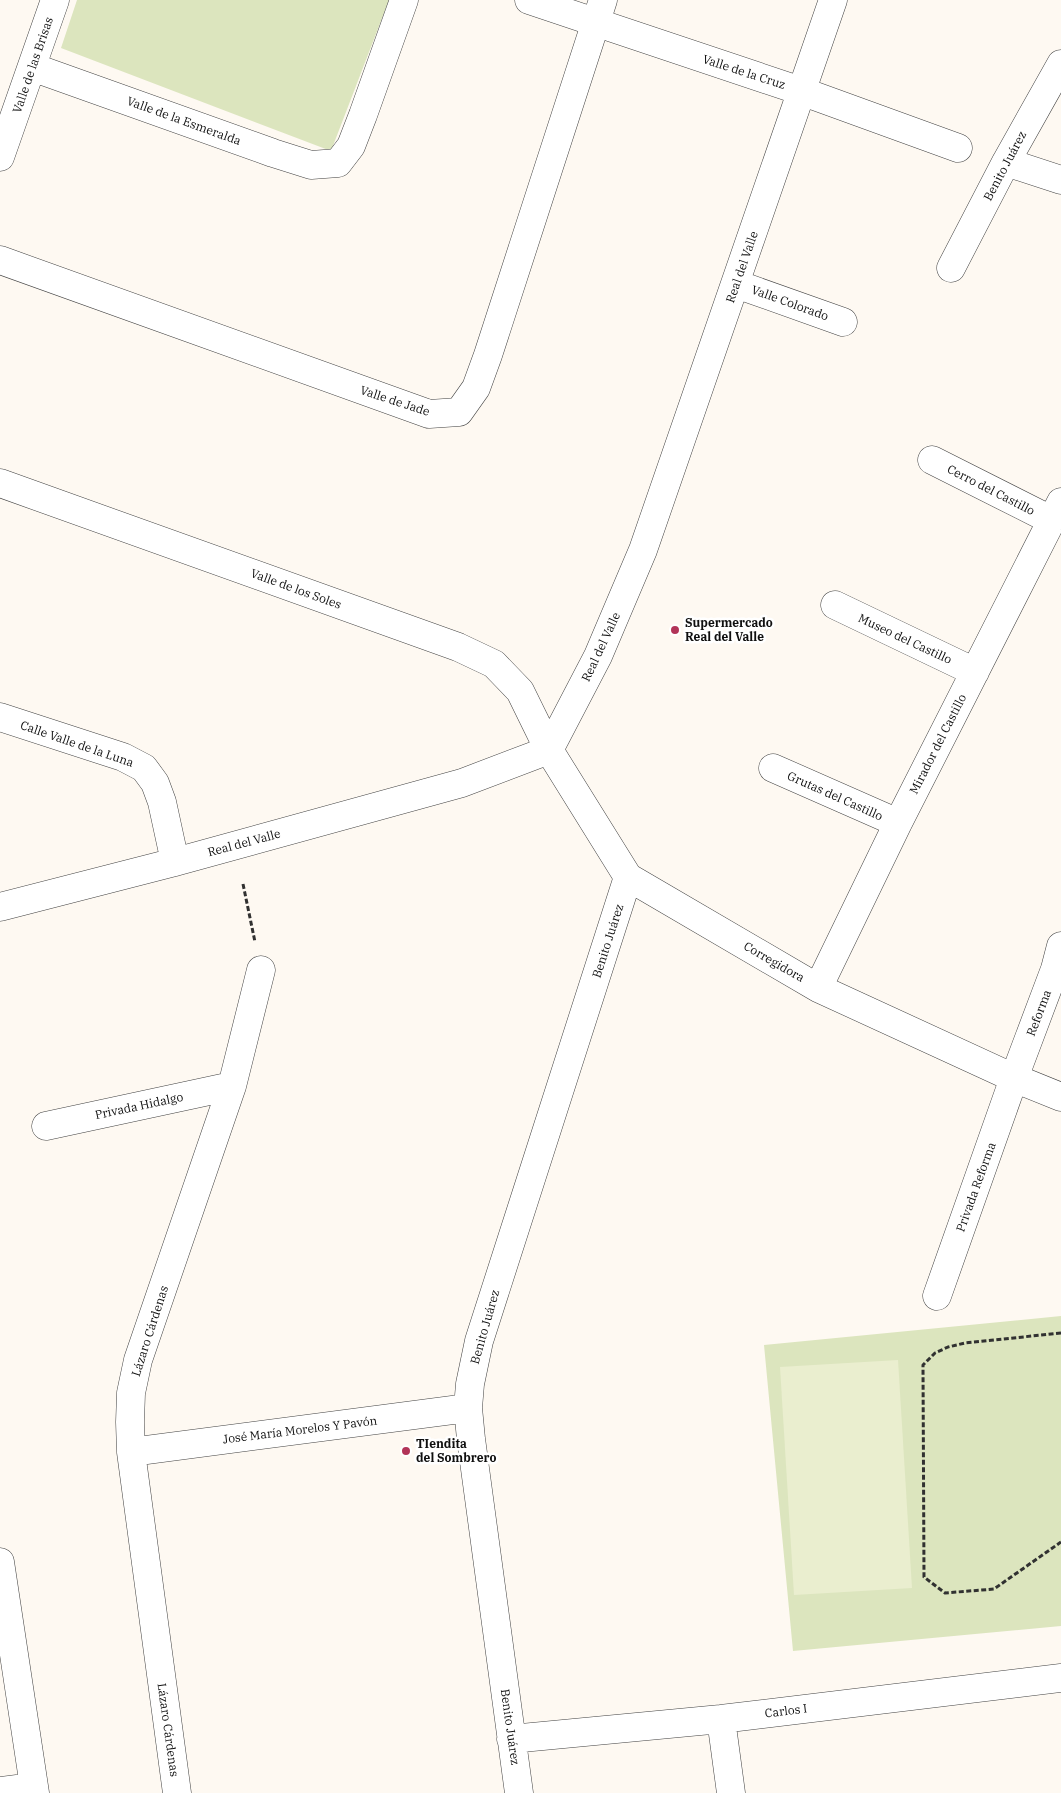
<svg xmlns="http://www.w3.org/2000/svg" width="1061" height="1793" font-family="'IBM Plex Serif',serif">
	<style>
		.green { fill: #dce5be }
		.pitch { fill: #eaeecf }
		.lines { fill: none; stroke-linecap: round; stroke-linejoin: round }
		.minor-casing { stroke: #424242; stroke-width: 29 }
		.path { stroke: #313131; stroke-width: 3; stroke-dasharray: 5 2.5; stroke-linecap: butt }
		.minor { stroke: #fff; stroke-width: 28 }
		.poi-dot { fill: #b23458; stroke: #fff; stroke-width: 2 }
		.labels { text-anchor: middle; stroke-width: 5; stroke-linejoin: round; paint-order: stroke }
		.street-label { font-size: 12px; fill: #0f0f0f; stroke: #fff }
		.poi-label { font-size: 12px; font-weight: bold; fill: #0f0f0f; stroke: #fff; text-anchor: start }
	</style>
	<rect width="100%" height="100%" fill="#fef9f2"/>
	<path class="green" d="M77 0H389L331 151 61 48Z
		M1061 1316V1626L793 1651 764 1345Z"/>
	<path class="pitch" d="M898 1360 912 1588 794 1595 780 1367Z"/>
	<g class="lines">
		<g class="minor-casing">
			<path id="minor" d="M529 0 801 91 958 148
				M32 67 273 153 311 165 338 163 351 146 363 115 404 0
				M0 157 55 0
				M1006 162 1061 180
				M0 260 429 414 459 412 476 388 488 355 603 0
				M951 268 1006 162 1061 64
				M736 284 843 322
				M932 460 1051 520
				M0 483 458 647 494 664 520 691 549 750 628 877 818 988 1014 1078 1061 1097
				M835 605 975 672
				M0 717 123 757 144 768 155 783 162 802 175 862
				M773 768 898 823
				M0 907 175 862 462 783 549 750 598 656 643 550 833 0
				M818 988 898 823 1061 502
				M46 1126 232 1086
				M937 1296 1014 1078 1055 969 1061 946
				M131 1452 468 1408
				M0 1562 35 1793
				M721 1719 731 1793
				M511 1739 721 1719 1061 1678
				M0 1791 33 1787
				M177 1793 131 1452 130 1422 131 1393 138 1360 232 1086 261 970
				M519 1793 471 1439 468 1408 470 1384 479 1341 628 877"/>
		</g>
		<path class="path" d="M243 884 255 942
			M1061 1333 965 1343 948 1347 935 1353 923 1365 924 1577 945 1593 994 1589 1061 1542"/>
		<use href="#minor" class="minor"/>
	</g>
	<g class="poi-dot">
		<circle cx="675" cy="630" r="5"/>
		<circle cx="406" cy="1451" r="5"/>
	</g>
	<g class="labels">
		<g class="street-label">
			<text transform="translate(33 65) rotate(-71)" y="4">Valle de las Brisas</text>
			<text transform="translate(744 72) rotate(18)" y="4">Valle de la Cruz</text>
			<text transform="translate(184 121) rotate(20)" y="4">Valle de la Esmeralda</text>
			<text transform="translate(1005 166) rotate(-62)" y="4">Benito Juárez</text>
			<text transform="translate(742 267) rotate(-71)" y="4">Real del Valle</text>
			<text transform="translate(790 303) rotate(20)" y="4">Valle Colorado</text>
			<text transform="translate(395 401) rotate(18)" y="4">Valle de Jade</text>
			<text transform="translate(991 490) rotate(27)" y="4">Cerro del Castillo</text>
			<text transform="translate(296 589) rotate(20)" y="4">Valle de los Soles</text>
			<text transform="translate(905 639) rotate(25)" y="4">Museo del Castillo</text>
			<text transform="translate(601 647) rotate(-65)" y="4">Real del Valle</text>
			<text transform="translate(77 744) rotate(19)" y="4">Calle Valle de la Luna</text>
			<text transform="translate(938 744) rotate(-63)" y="4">Mirador del Castillo</text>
			<text transform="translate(835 796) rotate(24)" y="4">Grutas del Castillo</text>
			<text transform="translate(244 843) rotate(-15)" y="4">Real del Valle</text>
			<text transform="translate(608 941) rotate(-72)" y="4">Benito Juárez</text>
			<text transform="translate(774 962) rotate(30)" y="4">Corregidora</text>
			<text transform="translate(1039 1013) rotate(-69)" y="4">Reforma</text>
			<text transform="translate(139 1106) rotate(-12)" y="4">Privada Hidalgo</text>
			<text transform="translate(976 1187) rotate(-70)" y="4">Privada Reforma</text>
			<text transform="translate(485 1327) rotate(-74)" y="4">Benito Juárez</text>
			<text transform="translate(150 1331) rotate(-72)" y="4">Lázaro Cárdenas</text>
			<text transform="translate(300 1430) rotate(-7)" y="4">José María Morelos Y Pavón</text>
			<text transform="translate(786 1711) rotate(-7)" y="4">Carlos I</text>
			<text transform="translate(510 1727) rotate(82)" y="4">Benito Juárez</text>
			<text transform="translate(168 1730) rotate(82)" y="4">Lázaro Cárdenas</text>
		</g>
		<g class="poi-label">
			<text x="685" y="627">Supermercado<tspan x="685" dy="14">Real del Valle</tspan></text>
			<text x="416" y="1448">TIendita<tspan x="416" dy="14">del Sombrero</tspan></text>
		</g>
	</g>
</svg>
